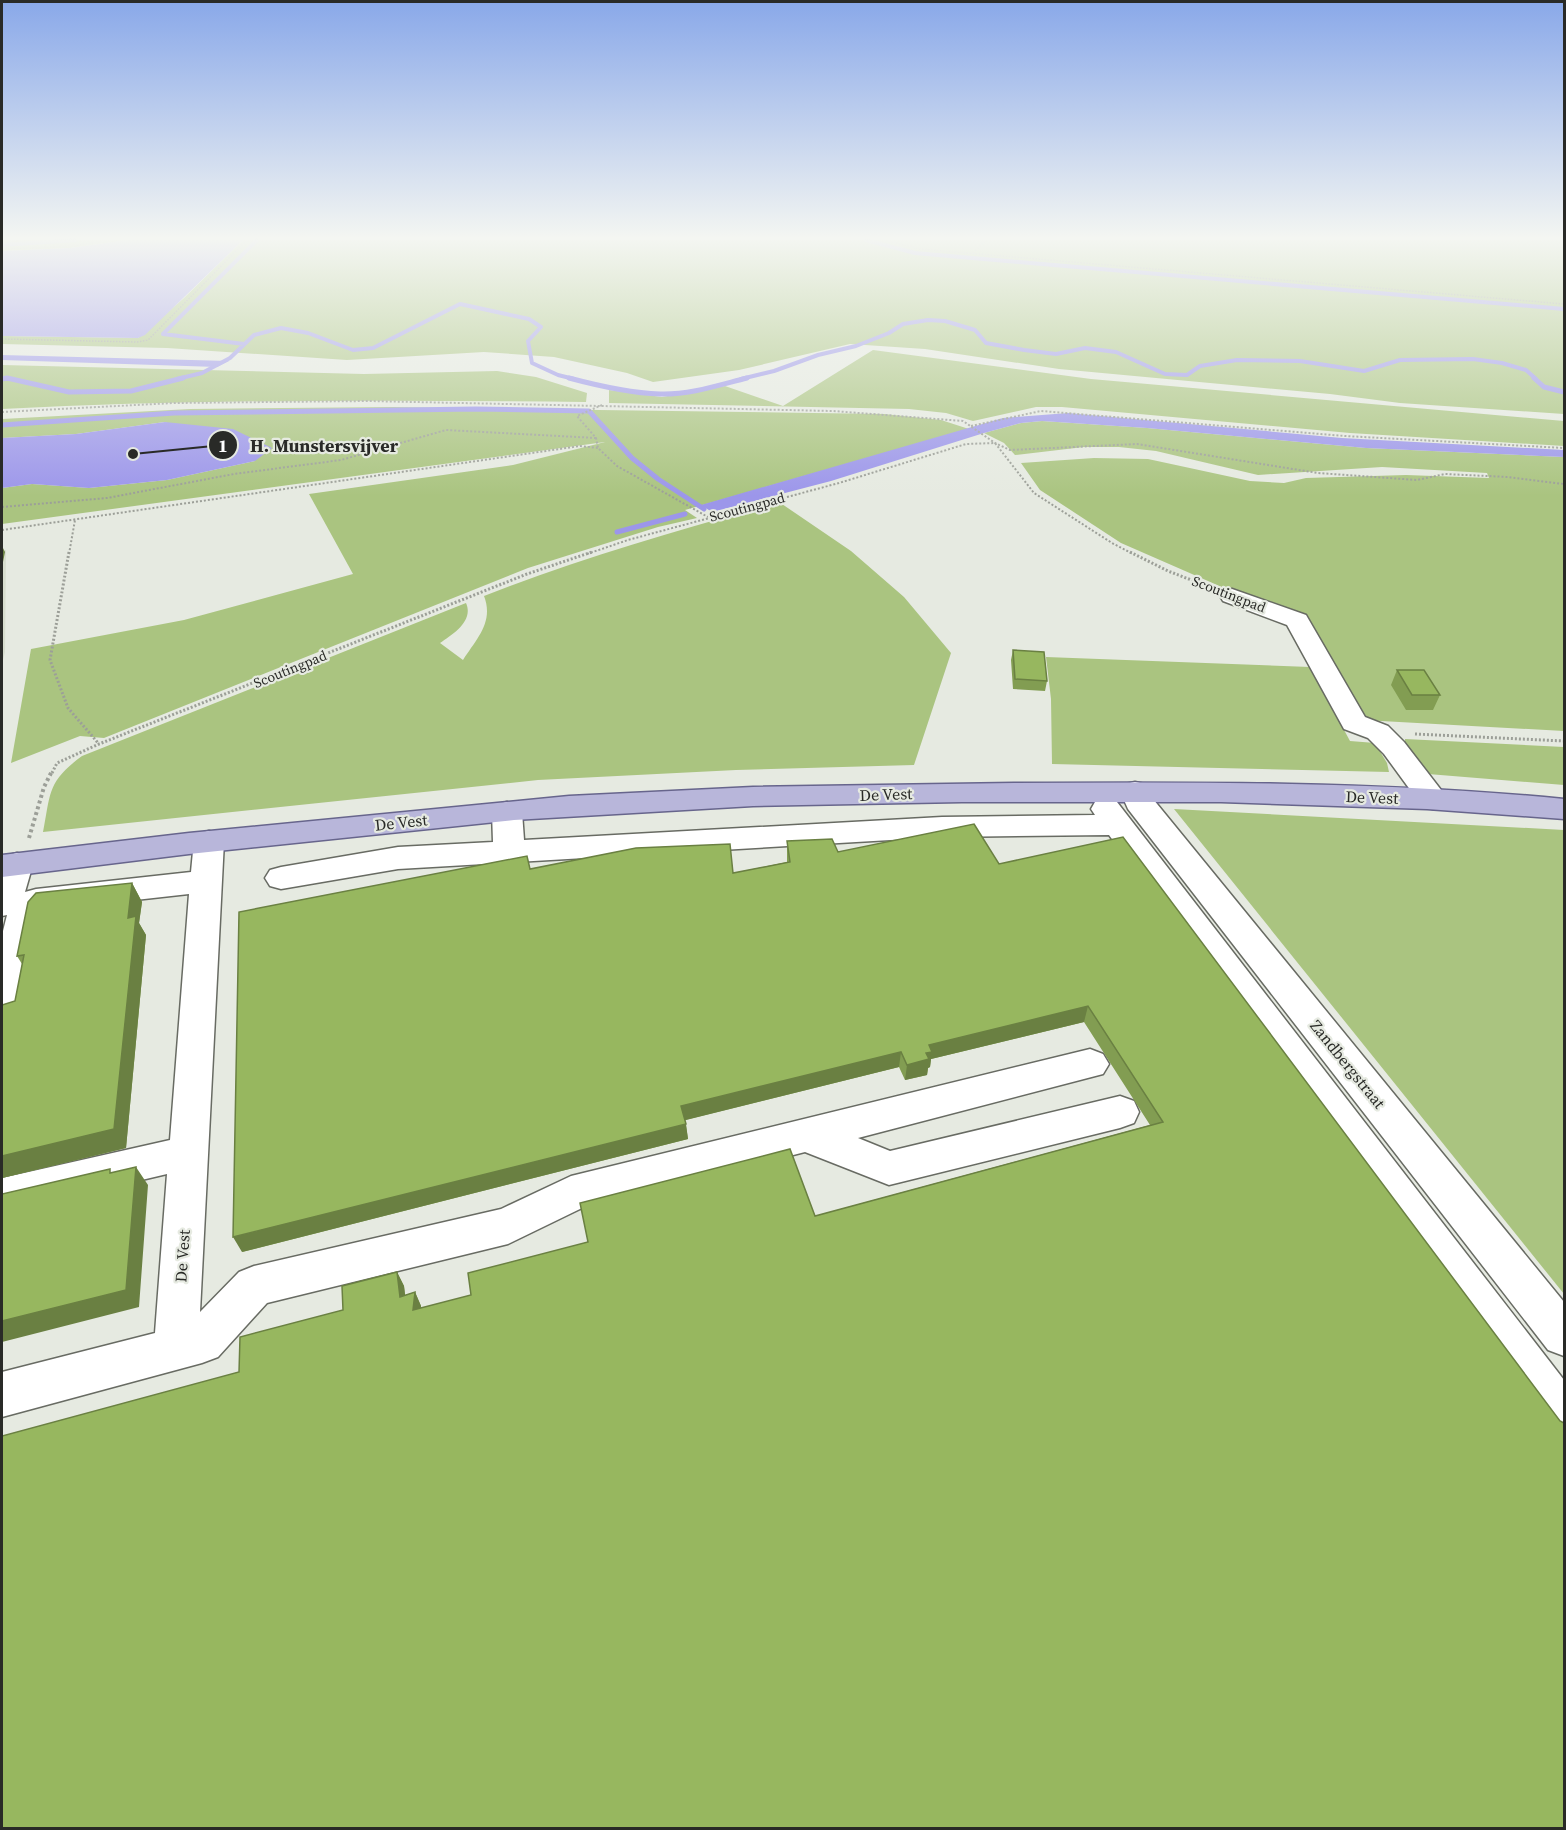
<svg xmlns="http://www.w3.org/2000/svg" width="1566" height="1830" font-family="'Source Serif 4',serif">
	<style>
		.built { fill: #d7ddce }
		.green { fill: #aac480 }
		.water { fill: #9c96ea }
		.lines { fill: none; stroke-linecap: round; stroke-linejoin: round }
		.stream-far1 { stroke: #9c96ea; stroke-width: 4 }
		.stream { stroke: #9c96ea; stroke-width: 5 }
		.minor-casing { stroke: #686b63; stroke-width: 3 }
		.major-casing { stroke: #67658c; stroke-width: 3 }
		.path-far3 { stroke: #9c9f98; stroke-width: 1.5; stroke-dasharray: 1.5 1.5; stroke-linecap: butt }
		.path-far2 { stroke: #9c9f98; stroke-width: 2; stroke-dasharray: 2 2; stroke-linecap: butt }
		.path-far1 { stroke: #9c9f98; stroke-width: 3; stroke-dasharray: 2 2; stroke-linecap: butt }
		.path { stroke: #9c9f98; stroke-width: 4; stroke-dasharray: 3 3; stroke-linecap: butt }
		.minor { fill: #fff; fill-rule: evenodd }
		.major { fill: #b8b6da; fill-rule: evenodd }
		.wall { fill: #829d52 }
		.shaded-wall { fill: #6a8042 }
		.building { fill: #97b75f; stroke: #6a8042; stroke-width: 1.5 }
		.labels { text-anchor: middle; stroke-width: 4.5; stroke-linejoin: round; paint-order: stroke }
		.far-street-label { font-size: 14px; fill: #292a27; stroke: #e6eae1 }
		.street-label { font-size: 16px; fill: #292a27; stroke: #e6eae1 }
		.leader { fill: none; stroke: #292a27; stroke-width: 2 }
		.callout-dot { fill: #292a27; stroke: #e6eae1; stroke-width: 2 }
		.mark-label { font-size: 18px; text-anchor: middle; font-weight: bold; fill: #fff }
		.callout-label { font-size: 18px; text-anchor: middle; font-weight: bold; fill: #292a27; stroke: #e6eae1; stroke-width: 4.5; stroke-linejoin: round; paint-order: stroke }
	</style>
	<rect width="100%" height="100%" fill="#e6eae1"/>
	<path class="built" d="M6 550 5 652 2 664V551Z"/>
	<path class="green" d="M2 240H127L70 248 2 251Z
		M243 240H1564V414L1400 403 1330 394 1059 369 925 349 850 344 739 370 653 382 627 373 554 357 484 352 347 360 167 348 2 344V336L138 338 184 298Z
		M873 350 1091 379 1564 421V446L1350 433 1062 407H1036L973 421 946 413 909 409 609 403V390L662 397 725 386 783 406Z
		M2 365 364 374 497 371 536 377 587 393 586 402C391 400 197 399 2 409Z
		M393 407 884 414 941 420 969 429 685 510 697 518 658 527 528 568 104 738 80 736 11 763 31 649 184 620 353 574 309 494 513 465 605 442 2 524V488L32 484 89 488 167 480 255 461 165 422 76 434 2 438V419L190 409Z
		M1042 421 1147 428 1366 448 1564 457V731L1363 720 1309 619 1224 588 1121 543 1040 490 1021 463 1094 458 1148 459 1250 481 1284 483 1306 478 1406 475 1489 478 1487 473 1382 467 1258 475 1156 451 1119 447H1084L1015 455 1004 443 984 433 1021 423Z
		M779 502 851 551 904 597 951 653 914 765 736 770 538 780 43 832C51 792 47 782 82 756L466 603C474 621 453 634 440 643L463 660C477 638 494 622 484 596 581 558 679 530 779 502Z
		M1046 657 1310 667 1350 741 1375 743 1387 763 1389 772 1052 764 1051 699Z
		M1405 739 1564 747V785L1428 774 1405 745Z
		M1174 809 1564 830V1294Z"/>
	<path class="water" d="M127 240H243L145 335 138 338 2 336V251L70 248Z
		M2 355 229 361 217 367 2 360Z
		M1068 413 1342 438 1564 450V457L1366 448 1147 428 1042 421 1021 423 984 433 831 481 712 512 701 505 1003 418Z
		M165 422 233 429 272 448 255 461 167 480 89 488 32 484 2 488V438L76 434Z"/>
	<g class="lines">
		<path class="stream-far1" d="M866 240 915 253 1564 309
			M2 245 75 240
			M244 344 163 334 257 240
			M2 379H13
			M177 379 202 373 230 358 254 335 281 328 308 333 353 350 373 348 460 304 529 319 541 327 528 341 532 363 558 375 574 379
			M741 379 774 371 818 355 856 346 889 333 903 324 928 320 945 321 975 330 986 343 1024 350 1056 354 1085 348 1116 352 1165 374 1187 375 1200 366 1237 360 1300 361 1364 371 1400 360 1473 359 1502 363 1526 370 1536 379"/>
		<path class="stream" d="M569 378C599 386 629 393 660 394 689 395 719 385 747 378
			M1534 378 1544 387 1564 392
			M2 379 7 378 69 392 131 391 183 378
			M2 425 174 413 476 409 589 411 632 458 658 479 704 509
			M617 532 685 514"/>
		<g class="minor-casing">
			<path id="minor" d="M1232 589 1306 615 1365 717 1388 726 1404 742 1448 799 1444 806 1433 809 1422 806 1384 754 1368 738 1344 729 1287 625 1223 601 1220 596 1223 591Z
				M1135 782 1145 784 1153 799 1564 1302V1356L1548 1350 1128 809 1120 791 1125 784Z
				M1106 799 1117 802 1564 1380V1440L1548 1433 1109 835 942 837 398 869 281 889 270 886 265 878 270 870 281 867 398 847 493 842 492 812 496 805 507 802 518 805 522 812 524 840 942 817 1095 815 1091 809 1095 802Z
				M209 831 220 834 224 841 200 1312 239 1272 254 1266 501 1209 571 1176 1090 1049 1103 1054 1109 1064 1103 1074 858 1138 890 1151 1120 1096 1134 1101 1139 1112 1134 1123 1120 1128 889 1185 805 1152 580 1209 508 1244 267 1303 218 1357 202 1363 2 1417V1372L155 1333 167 1174 2 1213V1178L170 1140 189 894 46 910 38 920 20 1011 15 1021 2 1025V935L7 915 2 916V863L6 856 17 853 28 856 33 864 25 892 36 889 191 872 194 841 198 834Z"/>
		</g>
		<g class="major-casing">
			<path id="major" d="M1014 783C1197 782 1382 781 1564 799V819L1427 809 1221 802H962L753 806 514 820 189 854 2 877V855L189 833 569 796 753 787Z"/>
		</g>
		<path class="path-far3" d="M884 240 920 249 1564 304
			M2 241 23 240
			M2 249 73 246 113 240
			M973 253 986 240
			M2 339 137 342 148 340 247 240"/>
		<path class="path-far2" d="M602 405 577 416 596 438 598 448 617 466 708 517
			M2 412 174 403 368 401 833 411 963 421 995 443 1010 450 1137 444 1318 473 1417 480 1445 474 1508 477 1564 484
			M971 426 1041 411 1345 436 1564 448
			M2 507 107 498 234 474 341 460 446 430 596 438
			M2 530 580 446 598 448
			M69 554 75 520
			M587 554 628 540 839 483 966 444 995 443 1034 493 1112 543 1133 554"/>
		<path class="path-far1" d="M69 552 50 660 68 708 99 744
			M1130 552 1168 571 1212 588
			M1415 734 1564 741
			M52 773 57 763 99 744 527 574 592 552"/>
		<path class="path" d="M29 838 44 787 52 771"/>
		<use href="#minor" class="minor"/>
		<use href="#major" class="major"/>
	</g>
	<path class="wall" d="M1013 650 1047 681 1045 691 1013 689 1011 660Z
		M1397 670 1440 695 1433 710H1406L1391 685Z
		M787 841 838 852 999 864 1560 1421 239 1372 343 1310 397 1272 404 1286 405 1295 415 1292 421 1306V1308L815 1216 1150 1125 1084 1022 931 1059 930 1067 928 1068 927 1075 905 1080 899 1067 685 1120 688 1139 242 1252 530 869 733 873 787 862Z
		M132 883 142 902 139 923 146 935 126 1148 2 1178V1005L15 1001 22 964 17 956Z"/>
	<path class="shaded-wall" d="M2 546 5 552 2 567Z
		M132 883 142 902 139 923 146 935 126 1148 2 1178V1156Z
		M1088 1006 1084 1022 931 1059 930 1067 928 1068 927 1075 905 1080 907 1065 929 1045Z
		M901 1052 899 1067 682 1121 681 1106Z
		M686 1124 688 1139 242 1252 233 1237Z
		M136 1167 148 1185 139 1307 2 1342V1321Z
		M397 1272 404 1286 407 1311 400 1297Z
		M415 1292 421 1306 419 1324 413 1310Z"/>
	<path class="building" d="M1013 650 1044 652 1047 681 1015 679Z
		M1397 670H1424L1440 695H1412Z
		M974 824 999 864 1123 837 1560 1421 1564 1423V1828H2V1436L239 1372 240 1337 343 1310 342 1286 397 1272 400 1297 415 1292 413 1310 471 1295 468 1273 588 1242 580 1203 790 1149 815 1216 1163 1122 1088 1006 929 1045 932 1052 926 1053 929 1059 907 1065 901 1052 681 1106 686 1124 233 1237 239 912 527 856 530 869 636 848 730 844 733 873 790 862 787 841 832 839 838 852Z
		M132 883 128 918 136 916 114 1129 2 1156V1005L15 1001 24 955 17 956 28 902 36 893Z
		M136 1167 126 1290 2 1321V1194L110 1169V1173Z"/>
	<linearGradient id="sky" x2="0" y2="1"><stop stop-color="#89a8e9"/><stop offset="0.48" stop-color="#f4f6f2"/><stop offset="1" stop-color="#f4f6f2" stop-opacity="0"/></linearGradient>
	<rect width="1566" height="496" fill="url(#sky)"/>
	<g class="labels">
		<g class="far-street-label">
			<text transform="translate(747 507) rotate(-15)" y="5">Scoutingpad</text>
			<text transform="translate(1229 594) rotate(21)" y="5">Scoutingpad</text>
			<text transform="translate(290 669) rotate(-22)" y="5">Scoutingpad</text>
		</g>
		<g class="street-label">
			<text transform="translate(886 794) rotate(-2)" y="6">De Vest</text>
			<text transform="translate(1372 797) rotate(2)" y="6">De Vest</text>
			<text transform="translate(401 822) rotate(-6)" y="6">De Vest</text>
			<text transform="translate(1348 1064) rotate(51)" y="6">Zandbergstraat</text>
			<text transform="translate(182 1256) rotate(-86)" y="6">De Vest</text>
		</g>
	</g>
	<path class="leader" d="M133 454L223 445"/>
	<g class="callout-dot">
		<circle cx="133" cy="454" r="6"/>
		<circle cx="223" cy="445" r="15"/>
	</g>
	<g class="mark-label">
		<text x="223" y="452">1</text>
	</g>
	<g class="callout-label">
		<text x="324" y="452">H. Munstersvijver</text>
	</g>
	<rect width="1566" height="1830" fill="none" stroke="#292a27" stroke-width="6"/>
</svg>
